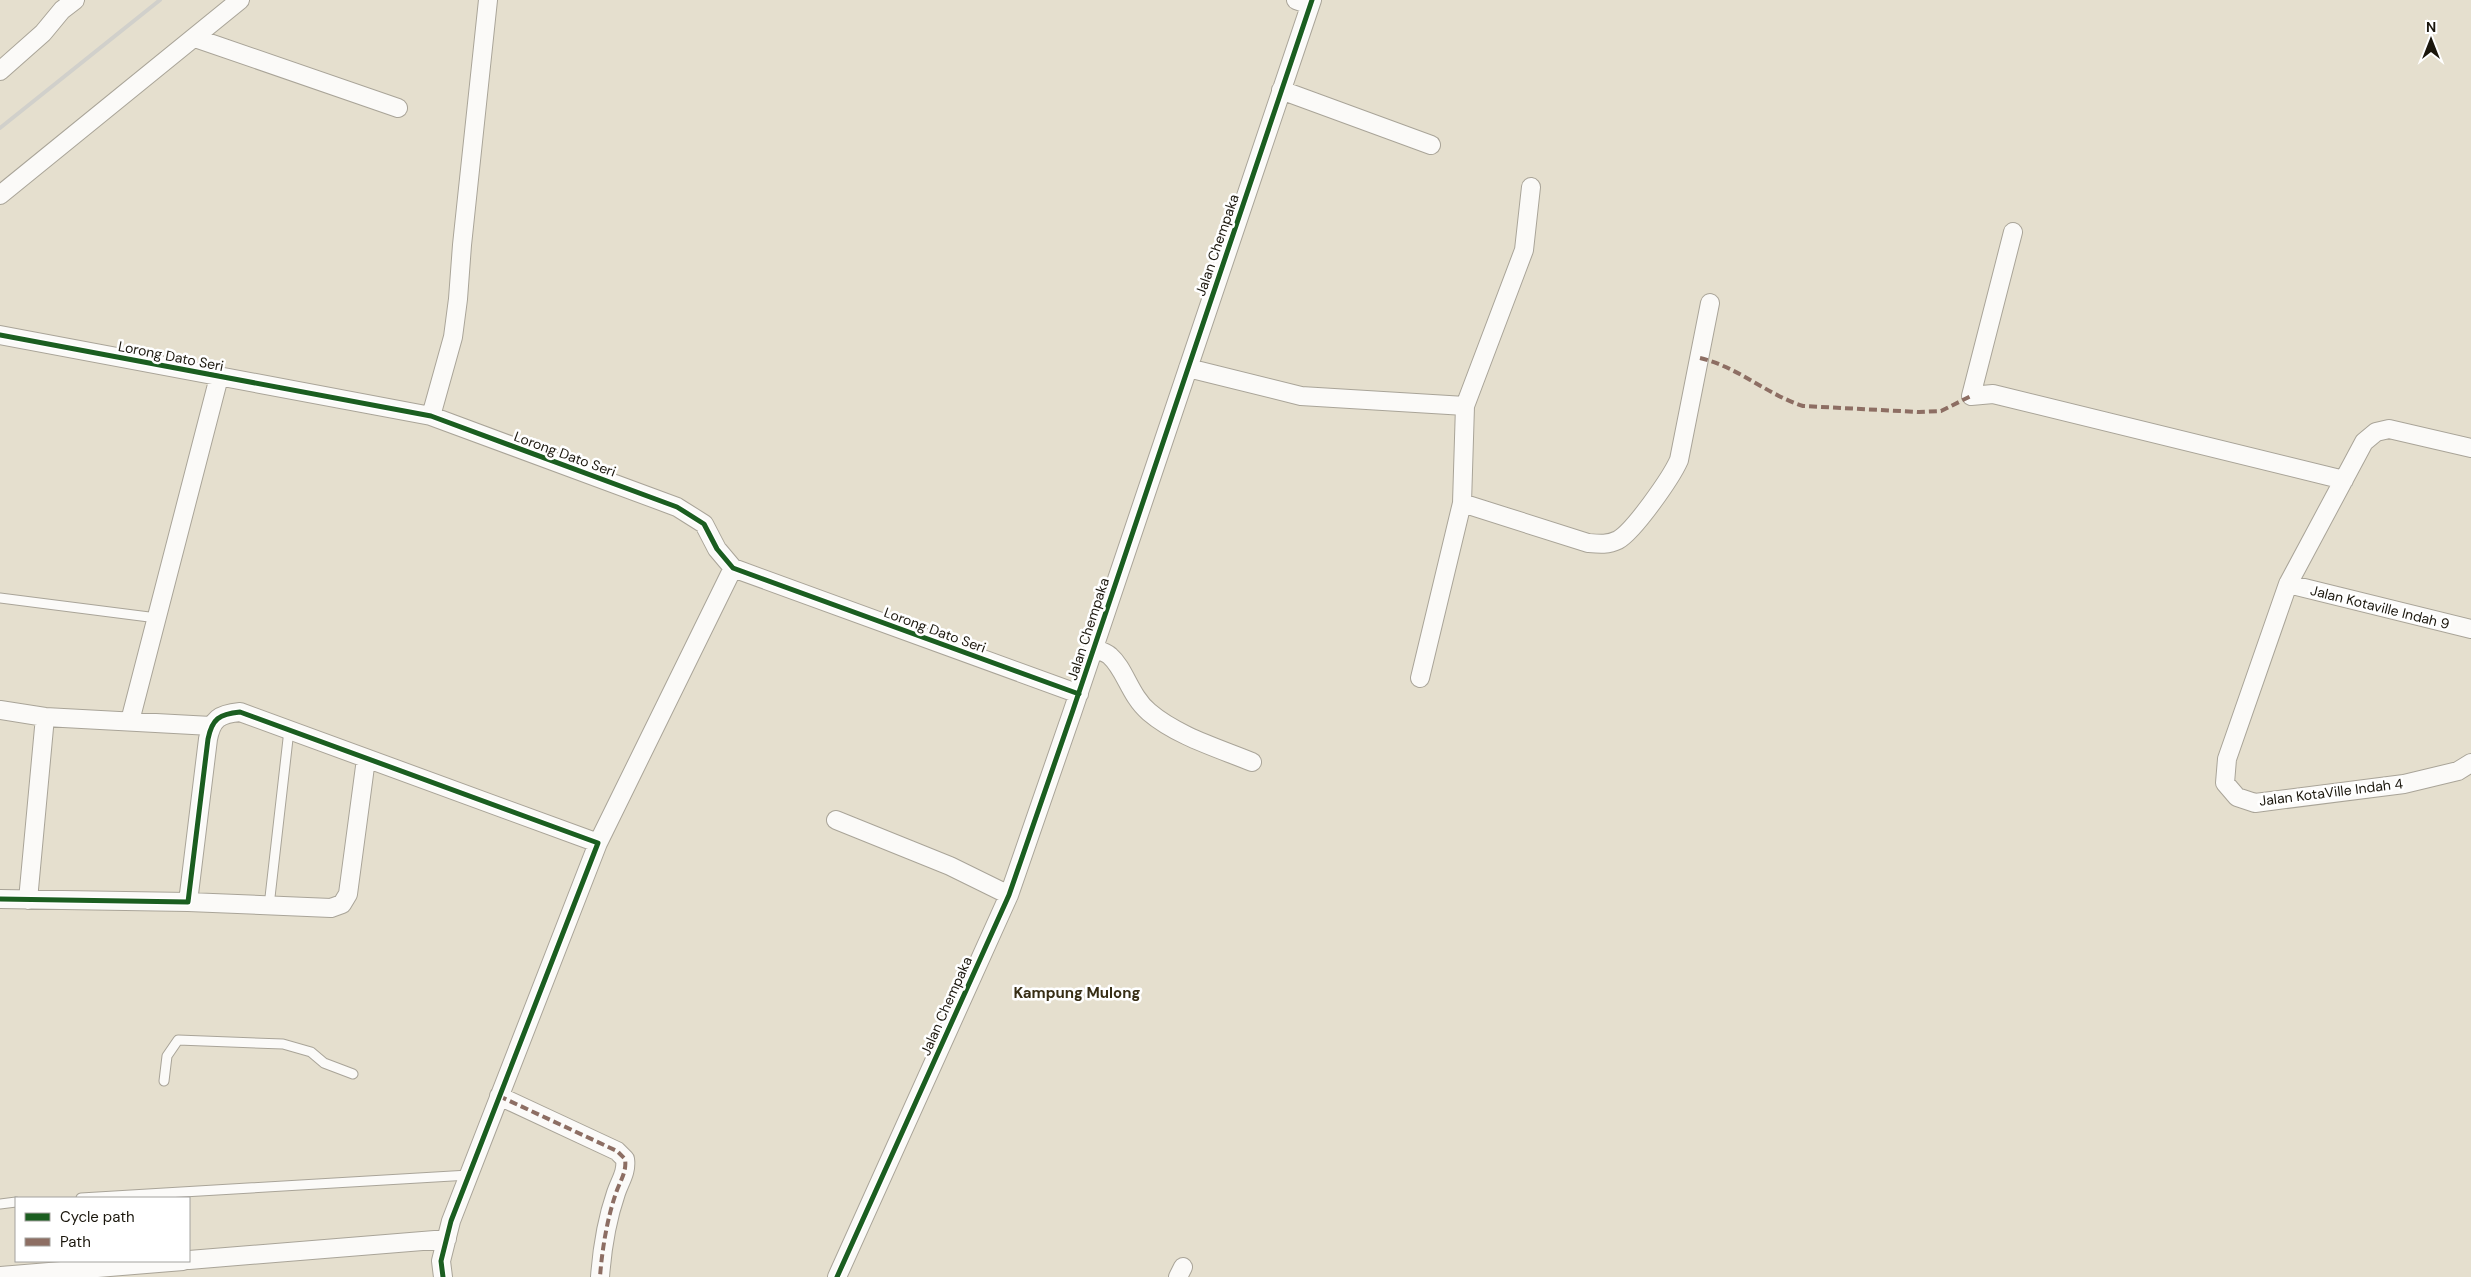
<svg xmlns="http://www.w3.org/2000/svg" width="2471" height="1277" font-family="'DM Sans',sans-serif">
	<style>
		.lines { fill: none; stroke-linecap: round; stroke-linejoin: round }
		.lane-casing { stroke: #a9a498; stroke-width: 11 }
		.street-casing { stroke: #a9a498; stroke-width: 20 }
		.lane { stroke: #fbfaf8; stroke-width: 9 }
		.street { stroke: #fbfaf8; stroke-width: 18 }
		.rail { stroke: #d1d0cb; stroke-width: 4 }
		.quiet { stroke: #8d6e63; stroke-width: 4; stroke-dasharray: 8 4; stroke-linecap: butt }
		.cycleway-casing { stroke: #fff; stroke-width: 8 }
		.cycleway { stroke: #1b5e20; stroke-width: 5 }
		.labels { text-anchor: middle; stroke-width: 5; stroke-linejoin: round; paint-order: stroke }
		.street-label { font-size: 14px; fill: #1a160c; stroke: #fff }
		.neighbourhood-label { font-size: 15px; font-weight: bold; fill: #372e15; stroke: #fff }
	</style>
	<rect width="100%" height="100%" fill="#e5dfce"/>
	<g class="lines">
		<g class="lane-casing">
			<path id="lane" d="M0 598 157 618
				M269 906 289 730
				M164 1081 167 1056 178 1040 283 1044 311 1052 324 1063 353 1074
				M81 1198 469 1175
				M0 1204 16 1202"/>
		</g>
		<g class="street-casing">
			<path id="street" d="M1296 0 1310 5
				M195 38 398 108
				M0 71 43 33 62 10 75 0
				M1281 90 1431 145
				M0 195 240 0
				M2013 232 1971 396 1993 394 2344 480
				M0 335 431 416 677 507 704 524 717 549 733 568 1079 694
				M1188 368 1301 396 1465 406
				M431 416 453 337 458 299 462 245 488 0
				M2471 448 2389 429 2376 432 2364 442 2288 584 2227 759 2225 783 2237 797 2255 803 2404 784 2458 771 2471 763
				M1462 503 1588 543C1599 544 1608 545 1618 540 1634 531 1671 478 1679 460L1710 303
				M2288 584 2471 629
				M1093 648C1098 650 1106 652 1110 656 1125 669 1130 696 1149 712 1177 736 1218 748 1252 762
				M1420 678 1462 503 1465 406 1524 250 1531 187
				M0 710 45 717 211 726
				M130 721 219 377
				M836 820 950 866 1009 895
				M598 843 733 568
				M0 899 188 902 208 739C212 719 219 714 240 712L598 843 451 1221 441 1261 443 1277
				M28 900 45 717
				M188 902 331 908 342 904 348 894 366 759
				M499 1096 617 1151 625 1159C627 1172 620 1181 616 1193 607 1219 602 1250 600 1277
				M189 1260 447 1239
				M0 1276 183 1261
				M837 1277 1009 895 1072 713 1312 0
				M1178 1277 1183 1267"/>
		</g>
		<use href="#lane" class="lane"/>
		<use href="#street" class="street"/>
		<path class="rail" d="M0 128 160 0"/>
		<path class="quiet" d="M1700 358C1738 367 1766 394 1803 406L1919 412 1941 411 1971 396
			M499 1096 617 1151 625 1159C627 1172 620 1181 616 1193 607 1219 602 1250 600 1277"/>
		<g class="cycleway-casing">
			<path id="cycleway" d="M0 335 431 416 677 507 704 524 717 549 733 568 1079 694
				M0 899 188 902 208 739C212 719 219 714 240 712L598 843 451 1221 441 1261 443 1277
				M837 1277 1009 895 1072 713 1312 0"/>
		</g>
		<use href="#cycleway" class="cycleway"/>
	</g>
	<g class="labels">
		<g class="street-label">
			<text transform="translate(1217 245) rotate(-71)" y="5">Jalan Chempaka</text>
			<text transform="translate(171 356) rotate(11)" y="5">Lorong Dato Seri</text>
			<text transform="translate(565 454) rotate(20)" y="5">Lorong Dato Seri</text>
			<text transform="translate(2380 607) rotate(14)" y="5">Jalan Kotaville Indah 9</text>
			<text transform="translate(1088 629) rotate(-72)" y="5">Jalan Chempaka</text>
			<text transform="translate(935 630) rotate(20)" y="5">Lorong Dato Seri</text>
			<text transform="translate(2331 792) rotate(-7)" y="5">Jalan KotaVille Indah 4</text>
			<text transform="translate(946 1006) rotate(-66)" y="5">Jalan Chempaka</text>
		</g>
		<g class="neighbourhood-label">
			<text x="1077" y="998">Kampung Mulong</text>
		</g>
	</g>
	<rect x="15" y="1197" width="175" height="65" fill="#ffffff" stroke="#a3a29e"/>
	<rect x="25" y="1213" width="25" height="8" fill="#1b5e20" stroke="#a3a29e"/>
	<text x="60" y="1222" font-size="15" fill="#1a160c">Cycle path</text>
	<rect x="25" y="1238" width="25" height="8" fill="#8d6e63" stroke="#a3a29e"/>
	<text x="60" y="1247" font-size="15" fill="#1a160c">Path</text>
	<g transform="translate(2431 40)" stroke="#ffffff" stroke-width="4" paint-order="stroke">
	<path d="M0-4L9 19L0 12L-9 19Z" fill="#1a160c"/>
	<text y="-8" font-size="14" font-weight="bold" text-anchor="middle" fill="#1a160c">N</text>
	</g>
</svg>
